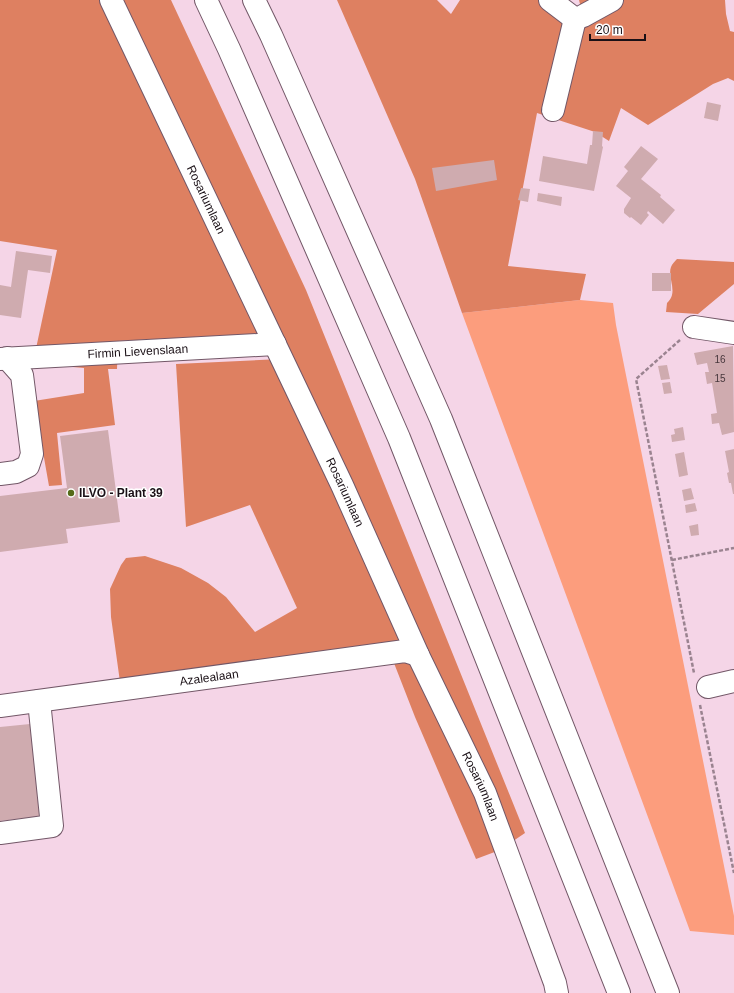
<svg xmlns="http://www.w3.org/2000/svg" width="734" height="993" font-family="Arial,sans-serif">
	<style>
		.green { fill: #fc9d7d }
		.forest { fill: #de8061 }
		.building { fill: #cfabaf }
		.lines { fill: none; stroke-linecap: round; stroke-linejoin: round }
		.minor-casing { stroke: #725767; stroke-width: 24 }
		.highway-casing { stroke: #725767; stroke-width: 24 }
		.path { stroke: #9a8390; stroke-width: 2.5; stroke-dasharray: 4 2; stroke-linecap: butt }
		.minor { stroke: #fff; stroke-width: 22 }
		.highway { stroke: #fff; stroke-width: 22 }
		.poi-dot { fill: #556b19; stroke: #fff; stroke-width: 1.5 }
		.labels { text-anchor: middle; stroke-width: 3; stroke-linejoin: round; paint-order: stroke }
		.number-label { font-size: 10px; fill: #47373c }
		.street-label { font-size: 12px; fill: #1a1016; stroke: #fff }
		.poi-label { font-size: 12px; font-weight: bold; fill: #1a1016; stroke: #fff; text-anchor: start }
	</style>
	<rect width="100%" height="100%" fill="#f5d5e7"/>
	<path class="green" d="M580 300 613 303 616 325 734 916V935L690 931 462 313Z"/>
	<path class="forest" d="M0 0H171L306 290 525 833 500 850 476 859 415 717 392 658 120 682 111 617 110 589 121 565 126 558 145 556 181 568 208 583 226 597 255 632 297 608 250 505 186 527 176 364 281 359 272 333 118 341 117 369H108L115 425 57 433 62 485 49 486 34 401 84 393V368L50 365 34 358 57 250 0 241Z
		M337 0H437L451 14 460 0H549L566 31 578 28 580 4 579 0H591L610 9 624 2 623 0H725L726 14 730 31 734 32V81L728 78 713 84 648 125 621 108 609 141 595 132 537 113 508 266 586 274 580 300 462 313 415 179Z
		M677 259 734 262V284L698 314 666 312 667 303C679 292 667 278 671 267 672 264 675 261 677 259Z"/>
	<path class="building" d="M707 102 721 105 718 121 704 118Z
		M593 131 603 132 602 146 603 147 594 191 539 181 543 156 587 164 590 145H592Z
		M641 146 658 159 641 179 661 195 660 197 675 210 663 224 648 211 647 213 649 215 641 225 631 217 630 218 624 213V209L631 198 616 186 628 171 624 167Z
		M494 160 497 180 436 191 432 168Z
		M521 188 530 189 528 202 518 200Z
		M538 193 562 197 561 206 537 201Z
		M16 251 52 256 50 273 28 270 21 318 0 315V285L11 287Z
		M652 273H671V291H652Z
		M733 346 734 432 722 435 719 423 712 424 711 414 717 413 712 383 707 384 705 372H709L707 363 697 365 694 353Z
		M667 365 670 379 661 380 658 366Z
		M670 382 672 393 664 394 662 383Z
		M683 427 685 440 672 442 671 435 675 434 674 429Z
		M108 430 120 522 66 529 68 543 0 552V496L67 488 60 436Z
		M734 449V494H733L731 483H729L727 473 729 472 725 451Z
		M684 452 688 475 679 477 675 454Z
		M691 488 694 499 684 501 682 490Z
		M695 503 697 511 686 513 685 505Z
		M698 524 699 535 691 536 689 526Z
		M30 724 42 816 0 821V727Z"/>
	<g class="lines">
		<g class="minor-casing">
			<g id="minor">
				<path id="s1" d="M111 0 342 485 418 655 485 793 555 983 557 993"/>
				<path d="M550 0 575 19 583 16 612 0"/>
				<path d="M553 110 575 19"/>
				<path d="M694 327 734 333"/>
				<path id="s2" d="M0 359 275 344"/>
				<path d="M0 474 16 472 28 466 32 454 22 375 7 358"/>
				<path d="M708 687 734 681"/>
				<path id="s3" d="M0 706 405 651 418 655"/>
				<path d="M0 833 52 826 39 701"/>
			</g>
		</g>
		<g class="highway-casing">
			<path id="highway" d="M206 0 229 49 399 438 619 993
				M254 0 271 35 441 419 668 993"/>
		</g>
		<path class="path" d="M680 340 636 379 694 673
			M672 560 734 548
			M700 705 734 873"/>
		<use href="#minor" class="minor"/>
		<use href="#highway" class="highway"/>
	</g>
	<circle class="poi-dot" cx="71" cy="493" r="4"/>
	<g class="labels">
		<g class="number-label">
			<text x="720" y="363">16</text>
			<text x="720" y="382">15</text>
		</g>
		<g class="street-label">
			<text dy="4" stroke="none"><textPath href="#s1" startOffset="221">Rosariumlaan</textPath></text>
			<text dy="4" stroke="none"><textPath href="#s2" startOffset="138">Firmin Lievenslaan</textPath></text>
			<text dy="4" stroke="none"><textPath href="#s1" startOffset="545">Rosariumlaan</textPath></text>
			<text dy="4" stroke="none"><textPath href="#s3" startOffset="211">Azalealaan</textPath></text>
			<text dy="4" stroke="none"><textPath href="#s1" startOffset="869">Rosariumlaan</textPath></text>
		</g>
		<g class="poi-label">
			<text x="79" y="497">ILVO - Plant 39</text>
		</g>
	</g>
	<path d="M590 34v6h55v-6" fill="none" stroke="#1a1016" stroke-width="2"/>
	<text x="596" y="34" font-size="12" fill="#1a1016" stroke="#ffffff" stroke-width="3" paint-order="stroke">20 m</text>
</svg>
